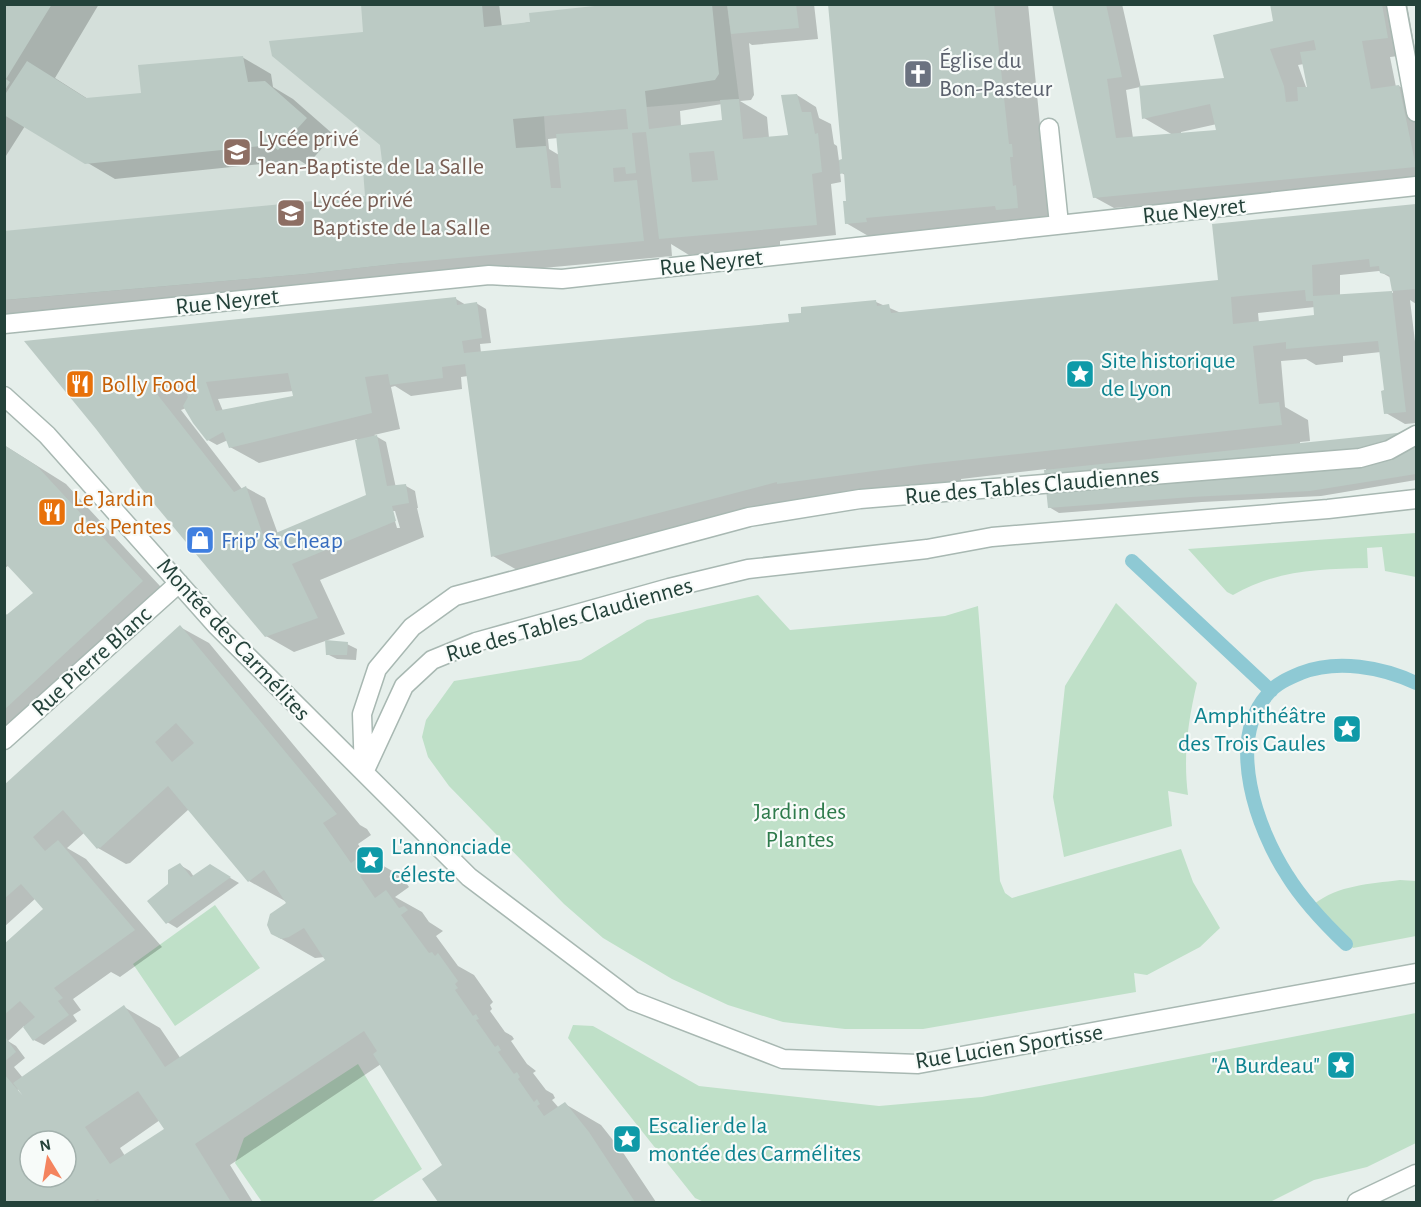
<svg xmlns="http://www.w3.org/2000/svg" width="1421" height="1207" font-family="'Alegreya Sans',sans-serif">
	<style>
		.built { fill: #d4dfda }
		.green { fill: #bfe0c8 }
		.shadow { fill: #0003; fill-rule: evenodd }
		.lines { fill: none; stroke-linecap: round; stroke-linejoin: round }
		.stream { stroke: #8ec9d4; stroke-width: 14 }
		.building { fill: #bbcac4; fill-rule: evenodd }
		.minor-casing { stroke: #a8b8b2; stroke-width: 21 }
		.minor { stroke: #fff; stroke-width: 18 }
		.labels { text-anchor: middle; stroke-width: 4.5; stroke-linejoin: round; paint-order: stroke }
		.worship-label { font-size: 24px; fill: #5b616d; stroke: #f7fbf9; text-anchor: start }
		.education-label { font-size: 24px; fill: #785e54; stroke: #f7fbf9; text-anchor: start }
		.street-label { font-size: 24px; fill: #24423a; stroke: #f7fbf9 }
		.culture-label { font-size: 24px; fill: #0d838f; stroke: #f7fbf9; text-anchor: start }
		.food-label { font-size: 24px; fill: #c56008; stroke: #f7fbf9; text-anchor: start }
		.shop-label { font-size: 24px; fill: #366cbe; stroke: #f7fbf9; text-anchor: start }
		.park-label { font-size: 24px; fill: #2d7a4b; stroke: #f7fbf9 }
	</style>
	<rect width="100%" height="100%" fill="#e6efeb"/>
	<path class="built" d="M5 5H727L739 99 544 116 546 146 392 160 403 263 305 274 5 300Z"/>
	<path class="green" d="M1416 533V577L1385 571 1382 547 1367 548 1368 568C1318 569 1277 570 1233 595L1227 592 1188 549Z
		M758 595 790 630 945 616 978 606 1000 881 1005 893 1012 898 1181 849 1193 882 1220 928 1200 947 1147 975 1134 973 1136 992 923 1029H845L783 1022 728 1005 672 979 603 938 564 904 449 786 428 757 422 737 426 720 454 681 581 660 647 620Z
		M1116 603 1197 683C1188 721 1183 756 1188 795L1168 791 1172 826 1064 857 1053 797 1065 686Z
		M1400 880 1416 881V936L1353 948 1314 904C1339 885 1369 884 1400 880Z
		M215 905 260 968 175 1026 133 964Z
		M1416 1013V1143L1367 1167 1314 1180 1270 1202H704L695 1198 568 1038 573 1025 593 1026 699 1086 879 1106 982 1097Z
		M358 1064 422 1169 371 1202H262L235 1163 244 1138Z"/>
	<path class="shadow" d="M4 4H99L55 78 88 99 142 94 242 57 271 74 273 87 293 99 334 135 307 165 299 160 115 179 25 126 4 159Z
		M362 4H499L502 27 628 4H725L729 7 728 4H814L818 39 752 45 749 43 754 95 751 100 740 101 767 117 769 138 790 136 797 95 816 107 819 118 831 124 834 144 837 146 839 161 844 160 830 4H1028L1048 205 1052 208 1054 228 882 244 846 223 848 203 845 175 840 172 841 182 831 184 836 235 780 241V247L689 255 671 244 672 256 437 278 4 324V232L367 197 383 162ZM722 104 723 121 681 126 680 111ZM558 138 559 155 549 149 548 139Z
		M1053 4H1122L1141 88 1226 80 1275 22 1271 4H1407L1416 54 1390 57 1396 87 1399 86 1416 96V185L1170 209 1161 204 1114 208 1094 197ZM1304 64 1309 90H1307L1298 65ZM1140 87 1144 118 1173 135 1133 138 1126 90ZM1217 124 1218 131 1181 134V132Z
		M1416 206V304L1410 300 1416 350V423L1405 424 1386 413V391L1381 352 1343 356V362L1316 365 1306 359 1281 361 1285 407 1308 420 1310 441 1300 442V445L1416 433V480L1321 496 1202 502 1059 513 1049 507 1046 469 961 479V484L815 504 529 577 493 556 468 376 461 377 462 389 411 396 395 386 391 387 400 429 374 435 386 442 396 488 406 486 415 491 418 508H417L424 537 320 580 345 634 294 652 266 636 27 342 456 299 466 305 476 303 486 309 491 343 480 344 481 353 790 324 876 302 901 313 1217 282 1310 216ZM1379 271 1391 278 1393 293 1340 296V275ZM1315 307V317L1259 323 1258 313ZM293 391 295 397 223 411 218 399ZM186 408 208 440 217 445 228 440 230 447 259 463 357 439 367 494 370 495 278 534 265 498 245 487 242 489 181 410ZM392 511H395L400 528H397Z
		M4 445 66 484 171 598 9 747 4 744V612L8 616 35 593 9 565 4 569Z
		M180 627 209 643 360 825 367 829 371 835 358 844 366 856 401 876 409 887 395 897 422 912 429 922 443 931 436 936 458 966 474 975 493 1002 490 1005 492 1009 490 1011 505 1032 512 1036 514 1039 511 1041 527 1064 536 1071 533 1073 546 1090 553 1094 555 1098 552 1100 559 1108 565 1104 601 1125 624 1154 656 1202H440L424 1179 444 1165 381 1064 230 1165 253 1202H4V945L49 914 36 898 4 927V787ZM189 809 249 881 285 901 286 900 288 903 278 937 315 958 325 957 327 960 181 1059 160 1028 124 1007 23 1078 14 1067 25 1058 16 1046 8 1041 24 1026 34 1040 44 1045 77 1021 73 1015 81 1010 73 999 111 972 120 977 162 947 86 859 67 848 84 833 98 848 126 864 130 863ZM20 1088 29 1100 16 1091ZM160 1120 167 1129 125 1156 120 1148ZM30 1141H66V1177H30Z
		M347 644 357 649 356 660 337 659 327 654Z
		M180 865 190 871 194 877 210 866 239 883 177 928 167 922 169 885Z"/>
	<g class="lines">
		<path class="stream" d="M1132 561 1271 691
			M1346 944C1324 923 1303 901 1287 875 1257 829 1226 742 1267 695 1275 684 1289 678 1301 673 1337 659 1382 667 1416 683"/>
	</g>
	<path class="building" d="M5 4H52L6 79 10 82 4 92Z
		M361 4H482L484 27 530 22 529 13 613 4H712L719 74 715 80 645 91 649 129 722 120 720 100 739 99 743 139 788 135 781 95 797 94 802 112H811L815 134 818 133 822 172 812 174 817 225 659 239 646 132 632 133 636 173 626 174 625 167 613 168 614 182 637 180 644 241 403 263 305 274 4 300V231L365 196 363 170 370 161H382L380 145 272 56 269 41 363 32ZM626 109 628 129 556 134 561 188H551L546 146 516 148 513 119ZM714 151 718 180 692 182 689 153Z
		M727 4H796L799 28 731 34Z
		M828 4H994L1009 144H1012L1013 157H1010L1013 186 1016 185 1018 208 996 210 995 206 866 218 867 222 845 224 843 201H846L844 173 840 174 839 160 842 159Z
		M1052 4H1106L1122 77 1107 79 1116 138 1216 130 1210 104 1142 119 1139 86 1224 78 1213 35 1273 21 1270 4H1382L1388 38 1362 41 1371 89 1399 85 1416 167 1093 198ZM1314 40 1316 50 1300 52 1307 87H1297L1298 101 1286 102 1284 86 1270 49Z
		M243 56 248 82 265 81 307 118 278 150 271 145 85 164 4 115V96L27 61 86 98 141 93 138 65Z
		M1416 204V289L1392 291 1389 275 1380 273 1379 266 1370 267 1369 259 1312 265 1313 296 1392 291 1406 412 1384 414 1381 391 1384 390 1378 341 1286 349V342L1253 346 1259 404 1279 402 1282 425 926 464 777 484V482L491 557 465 364 442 367 443 378 390 385 388 374 365 377 372 413 229 448 223 432 207 441 193 423 183 406 188 397 182 384 157 387V394L234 492 246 486 264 538 366 495 355 440 377 435 387 486 406 484 409 503 392 506 396 521 292 564 318 618 265 637 141 488 96 429 24 341 456 297 457 305 477 302 482 338 462 341 464 353 789 322 788 314 801 313V307L876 300 877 306 889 304 891 313 1218 280 1212 224ZM1305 290 1306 301H1313L1314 315 1233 324 1231 297ZM288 373 293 396 216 411 206 382Z
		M1416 431V474L1310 491 1191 497 1048 508 1044 470Z
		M4 445 37 466 143 581 4 710V617L33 593 4 562Z
		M180 625 337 814 323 823 351 863 365 853 370 860 374 866 360 876 375 898 386 890 399 908 404 906 408 910 401 915 429 953 432 952 435 956 438 953 458 981 455 984 458 988 455 990 473 1016 476 1014 479 1019 476 1020 495 1047 498 1045 501 1050 498 1052 514 1074 517 1072 520 1077 518 1079 534 1102 537 1099 540 1104 537 1106 544 1116 565 1102 589 1132 635 1202H438L422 1179 442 1165 373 1054 377 1051 364 1031 195 1144 231 1202H101L98 1199 91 1202H4V1074L23 1096 13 1083 124 1005 165 1067 325 960 304 928 289 937 281 939 271 934 267 925 270 914 286 903 264 870 248 882 168 786 100 848 99 847 97 849 63 810 33 837 45 851 58 840 135 930 54 988 63 998 58 1001 69 1015 33 1041 23 1027 35 1017 20 1001 4 1015V944L43 909 21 884 4 899V785ZM176 723 194 743 172 762 155 742ZM138 1091 164 1129 110 1164 85 1127ZM30 1141H66V1177H30Z
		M325 640 348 642 347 655H326Z
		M180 863 191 877 210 864 231 877 166 924 147 901 168 884V870Z
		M6 1038 16 1052 4 1062V1040Z"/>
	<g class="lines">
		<g class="minor-casing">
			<path id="minor" d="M1396 4 1416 112
				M1049 128 1059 224
				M4 324 489 275 562 279 1416 186
				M4 396 47 435 216 625 469 877 633 1001 783 1059 918 1064 1416 973
				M4 740 179 583
				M366 768 404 686 432 660 476 642 669 588 748 569 927 549 992 537 1328 509 1416 499
				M364 772 362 714 377 669 412 627 455 596 749 517 860 499 1360 458 1389 450 1416 435
				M1357 1202 1416 1174"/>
		</g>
		<use href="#minor" class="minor"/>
	</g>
	<defs>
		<g id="church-square" transform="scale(1.5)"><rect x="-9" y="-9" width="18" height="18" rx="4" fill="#6b7280" stroke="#f7fbf9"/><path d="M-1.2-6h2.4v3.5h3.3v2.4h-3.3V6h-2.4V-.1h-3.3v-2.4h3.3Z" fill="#fff"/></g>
		<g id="school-square" transform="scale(1.5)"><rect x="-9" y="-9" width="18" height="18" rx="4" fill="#8d6e63" stroke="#f7fbf9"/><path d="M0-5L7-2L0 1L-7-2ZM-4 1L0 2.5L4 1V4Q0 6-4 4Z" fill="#fff"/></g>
		<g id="sight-square" transform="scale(1.5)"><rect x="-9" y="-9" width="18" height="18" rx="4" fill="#0f9aa8" stroke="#f7fbf9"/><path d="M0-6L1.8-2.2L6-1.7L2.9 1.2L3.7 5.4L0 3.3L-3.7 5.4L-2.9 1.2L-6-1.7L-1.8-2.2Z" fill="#fff"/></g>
		<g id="restaurant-square" transform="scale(1.5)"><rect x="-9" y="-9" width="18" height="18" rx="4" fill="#e8710a" stroke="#f7fbf9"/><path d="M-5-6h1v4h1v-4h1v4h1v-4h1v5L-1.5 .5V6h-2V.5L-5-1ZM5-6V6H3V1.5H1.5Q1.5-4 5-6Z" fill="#fff"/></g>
		<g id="shop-square" transform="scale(1.5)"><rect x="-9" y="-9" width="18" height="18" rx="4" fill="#3f7fe0" stroke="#f7fbf9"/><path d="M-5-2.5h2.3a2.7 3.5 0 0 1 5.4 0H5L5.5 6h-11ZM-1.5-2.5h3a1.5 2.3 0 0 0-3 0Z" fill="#fff"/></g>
	</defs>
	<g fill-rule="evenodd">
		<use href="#church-square" x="918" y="74"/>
		<use href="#school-square" x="237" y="152"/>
		<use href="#school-square" x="291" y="213"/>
		<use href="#sight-square" x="1080" y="374"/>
		<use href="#restaurant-square" x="80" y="384"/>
		<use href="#restaurant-square" x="52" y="512"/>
		<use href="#shop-square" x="200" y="540"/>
		<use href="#sight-square" x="1347" y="729"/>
		<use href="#sight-square" x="370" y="860"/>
		<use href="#sight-square" x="1341" y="1065"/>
		<use href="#sight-square" x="627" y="1139"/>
	</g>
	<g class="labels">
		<g class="worship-label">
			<text x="939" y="68">Église du<tspan x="939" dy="28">Bon-Pasteur</tspan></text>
		</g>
		<g class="education-label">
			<text x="258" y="146">Lycée privé<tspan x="258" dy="28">Jean-Baptiste de La Salle</tspan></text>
			<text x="312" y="207">Lycée privé<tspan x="312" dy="28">Baptiste de La Salle</tspan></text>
		</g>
		<g class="street-label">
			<text transform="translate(1194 210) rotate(-6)" y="8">Rue Neyret</text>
			<text transform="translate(711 262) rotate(-6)" y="8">Rue Neyret</text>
			<text transform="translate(227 301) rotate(-6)" y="8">Rue Neyret</text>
			<text transform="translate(1032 485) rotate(-5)" y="8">Rue des Tables Claudiennes</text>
			<text transform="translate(569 619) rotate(-16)" y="8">Rue des Tables Claudiennes</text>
			<text transform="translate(234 639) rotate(47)" y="8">Montée des Carmélites</text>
			<text transform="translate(91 661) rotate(-42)" y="8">Rue Pierre Blanc</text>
			<text transform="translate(1009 1046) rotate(-9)" y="8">Rue Lucien Sportisse</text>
		</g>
		<g class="culture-label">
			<text x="1101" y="368">Site historique<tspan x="1101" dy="28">de Lyon</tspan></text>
			<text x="1326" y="723" text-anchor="end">Amphithéâtre<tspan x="1326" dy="28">des Trois Gaules</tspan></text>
			<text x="391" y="854">L'annonciade<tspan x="391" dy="28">céleste</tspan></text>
			<text x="1320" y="1073" text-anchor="end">"A Burdeau"</text>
			<text x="648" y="1133">Escalier de la<tspan x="648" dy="28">montée des Carmélites</tspan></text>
		</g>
		<g class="food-label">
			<text x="101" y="392">Bolly Food</text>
			<text x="73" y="506">Le Jardin<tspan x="73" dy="28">des Pentes</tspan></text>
		</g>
		<g class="shop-label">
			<text x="221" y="548">Frip' &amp; Cheap</text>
		</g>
		<g class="park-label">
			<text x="800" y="819">Jardin des<tspan x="800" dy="28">Plantes</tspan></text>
		</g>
	</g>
	<rect width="1421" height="1207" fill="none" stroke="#24423a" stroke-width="12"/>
	<g transform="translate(48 1159) rotate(349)"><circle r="28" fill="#f7fbf9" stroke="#a3b1ad" stroke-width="1.5"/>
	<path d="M0-4.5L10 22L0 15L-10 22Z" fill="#f4845f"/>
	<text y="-9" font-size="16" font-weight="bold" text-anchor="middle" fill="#24423a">N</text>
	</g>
</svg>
